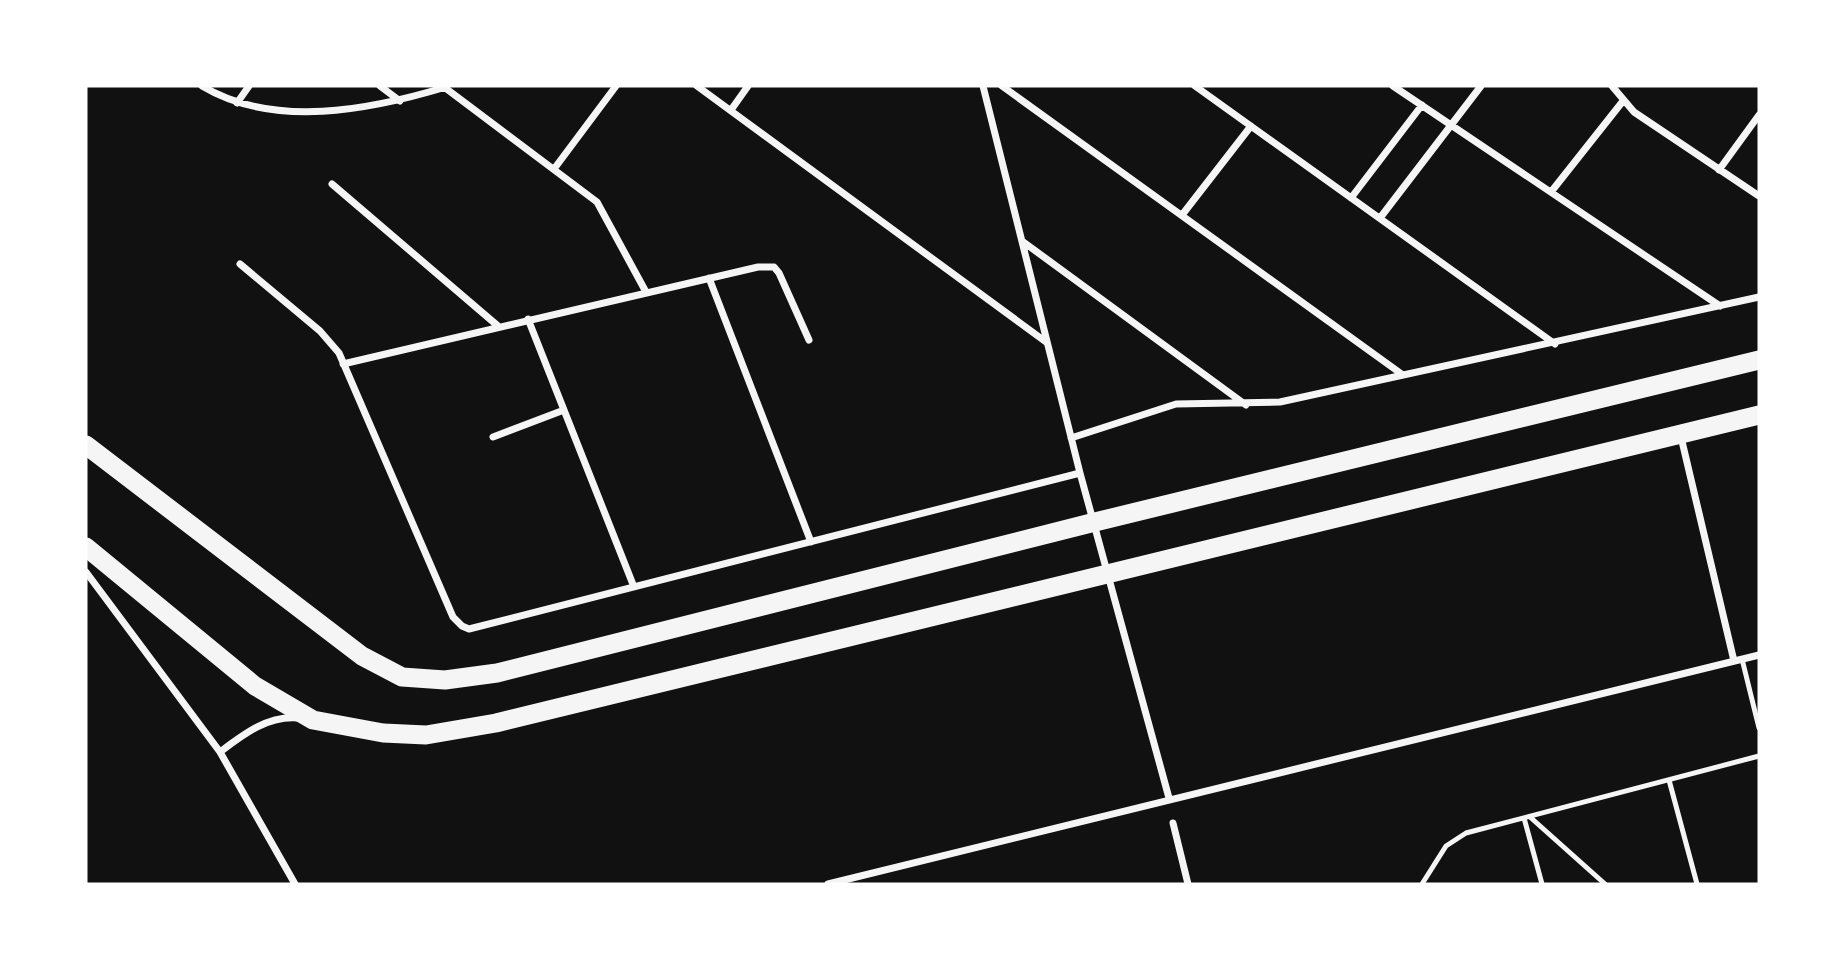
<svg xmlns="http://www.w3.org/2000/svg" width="1845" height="970" font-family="'Varela Round',sans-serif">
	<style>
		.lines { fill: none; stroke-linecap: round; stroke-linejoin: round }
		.service { stroke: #f5f5f5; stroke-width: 5 }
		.minor { stroke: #f5f5f5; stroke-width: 7 }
		.trunk { stroke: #f5f5f5; stroke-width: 19 }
	</style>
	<rect width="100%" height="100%" fill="#111"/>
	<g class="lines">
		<path class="service" d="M1742 659 1759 728
			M1669 780 1697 884
			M1530 817 1605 884
			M1524 818 1542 884
			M1422 884 1446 846 1466 833 1759 756"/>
		<path class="minor" d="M202 86C274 129 370 110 446 87
			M380 86 400 101
			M697 86 1046 342
			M983 86 1080 473 1169 798
			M1002 86 1403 375
			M1195 86 1555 344
			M1393 86 1720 306
			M1612 86 1634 112 1759 196
			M444 87 597 202 646 292
			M237 103 249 86
			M731 110 748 86
			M554 169 616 86
			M1719 170 1759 115
			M332 184 498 326
			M1551 192 1623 101
			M1351 198 1422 105
			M1182 215 1251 126
			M1380 218 1481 86
			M1022 241 1246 405
			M240 264 320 331 339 353 453 617 462 626 469 629 1080 473
			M709 278 811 542
			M528 319 634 587
			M343 364 758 267H774L779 273 809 340
			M493 437 564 410
			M1681 437 1734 661
			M1071 438 1176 404 1280 402 1759 297
			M86 572 220 752 295 884
			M220 752C244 734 267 716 297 718
			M1173 823 1188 884
			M828 884 1759 655"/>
		<path class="trunk" d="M86 445 362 656 402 677 445 680 497 673 1095 522 1759 360
			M86 547 255 686 313 720 383 733 426 735 496 723 1759 415"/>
	</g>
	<rect width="1845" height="970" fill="none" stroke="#ffffff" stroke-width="175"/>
</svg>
